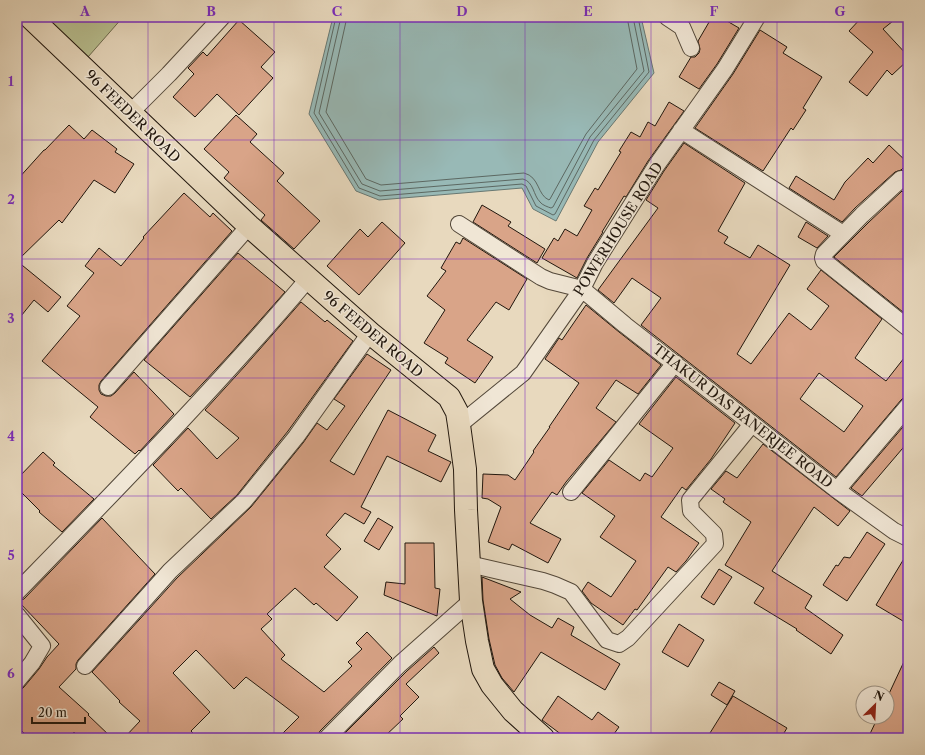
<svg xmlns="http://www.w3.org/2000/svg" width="925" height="755" font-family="'Libre Caslon Text',serif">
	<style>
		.green { fill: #b8bf90; stroke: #6c6a4e }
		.water { fill: #98b9b6; stroke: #687872 }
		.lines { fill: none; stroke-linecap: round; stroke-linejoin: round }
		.shore { stroke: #5c6862; stroke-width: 1 }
		.building { fill: #d9a488; stroke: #20160d; fill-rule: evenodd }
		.street-casing { stroke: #524739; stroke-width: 18 }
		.primary-casing { stroke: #20160d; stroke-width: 24 }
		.street { stroke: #f0e6d5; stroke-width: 16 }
		.primary { stroke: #e8d9be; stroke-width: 22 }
		.grid { fill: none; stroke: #7b2cbf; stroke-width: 1; stroke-opacity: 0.55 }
		.labels { text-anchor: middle; stroke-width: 3; stroke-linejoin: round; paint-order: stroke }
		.street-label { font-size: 14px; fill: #20160d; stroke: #f0e6d5 }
		.neatline { fill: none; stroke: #7b2cbf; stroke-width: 1.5 }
		.grid-label { font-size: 13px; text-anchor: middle; font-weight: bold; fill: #7b2cbf }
	</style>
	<rect width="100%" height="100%" fill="#e8d9be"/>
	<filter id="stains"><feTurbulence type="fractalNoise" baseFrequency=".005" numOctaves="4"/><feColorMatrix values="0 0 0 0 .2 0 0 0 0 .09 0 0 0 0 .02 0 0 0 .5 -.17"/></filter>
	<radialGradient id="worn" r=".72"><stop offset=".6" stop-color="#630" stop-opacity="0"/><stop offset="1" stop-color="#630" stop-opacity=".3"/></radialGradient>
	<path class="green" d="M46 17H123L88 57Z"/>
	<path class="water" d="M333 17H641L654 73 598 142 556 221 533 209 522 188 379 200 356 191 309 114Z"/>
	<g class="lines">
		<path class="shore" d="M336 17 314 113 359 188 380 196 522 184 526 186 536 206 553 215 555 214 594 140 649 72 638 17
			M341 17 319 113 362 184 380 191 523 179C534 182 533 195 540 202 542 205 548 207 551 208L553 207 590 137 644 71 633 17
			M347 17 326 112 366 179 381 185 524 173C540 177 537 195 549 200L550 199 586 134 637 69 627 17"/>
	</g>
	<path class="building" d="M712 17H720L739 28 717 64 699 89 679 77 691 57H695L699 53 700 49 698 41Z
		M862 17H898L883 29 908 56V60L892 75 887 70 867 96 849 82 873 52 849 31Z
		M239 20 275 52 261 67 273 78 239 115 217 94 195 117 173 97 194 74 188 68 203 52 207 56Z
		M760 30 787 47 783 53 822 77 803 108 806 110 793 130 791 128 763 171 695 128 733 74Z
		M669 102 684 111 648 161 626 197 624 196 602 232H603L587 258 577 278 542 258 554 238 558 241 565 229 577 236 592 210 584 206 595 188 598 190 621 152 619 151 631 132 640 137 648 122 655 126Z
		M236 115 257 134 250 142 284 173 277 181 320 221 294 249 261 220 265 215 224 178 229 172 204 149Z
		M69 125 84 139 92 130 117 149 115 152 134 164 115 193 94 180 62 223 59 220 17 261V180L44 150H45Z
		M684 143 745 183 718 231 728 237 724 243 750 258 758 245 790 265 737 354 751 364 789 313 811 330 829 306 807 289 821 270 882 319 855 358 886 381 908 353V397H904L901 400 836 477 641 325 661 298 632 278 614 303 598 290 658 208 646 200 664 171ZM819 373 863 406 844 432 800 399Z
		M889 145 908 163 901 170 895 172 855 208 842 222 789 188 796 176 834 200 845 182 868 158 873 163Z
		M902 191 908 196V316L834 257 869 222Z
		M184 193 210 217 213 213 232 231 101 381 99 385V390L101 394 106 396H111L115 393 134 372 174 414 140 451 139 450 135 454 90 417 98 407 42 361 80 316 67 306 94 273 85 266 99 248 121 266 144 238 143 237Z
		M482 205 511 222 508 226 545 249 537 263 473 222Z
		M382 222 405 243 359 295 327 266 360 229 368 237Z
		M806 222 828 236 817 248 798 237Z
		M463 238 527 279 509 310 496 302 467 340 493 357 475 383 445 363 448 358 424 343 445 310 427 296 446 271 441 268 456 242 460 244Z
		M238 253 285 292 231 353 190 397 144 360Z
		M17 261 61 297 48 312 34 300 17 321Z
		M301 302 325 322 327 320 353 341 288 431 237 495 211 519 181 488 178 491 153 465 188 428 217 459 239 438 205 410 245 366Z
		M586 305 619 332 661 365 638 394 616 380 596 408 616 422 566 482 557 495 552 492 530 523 561 539 548 563 512 544 509 550 488 542 501 507 488 499 482 498 483 474 508 475 515 480 534 452 533 451 550 427H549L579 383 545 359 559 338 562 340Z
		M367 354 391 370 330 461 354 475 388 410 436 435 428 451 451 462 441 482 387 456 361 507 371 512 364 524 345 513 326 535 341 549 324 567 358 597 337 621 316 603 314 605 295 588 267 614 272 619 261 629 285 655 281 659 324 692 352 666 348 662 362 649 356 643 367 632 392 658 320 731 318 735V738H278L299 717 246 677 234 689 196 650 173 673 210 712 191 731 198 738H124L140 721 119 702 120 701 92 672 177 578 251 507 303 443 317 423 327 430 345 406 334 399Z
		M676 377 735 423 711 459 686 490 682 487 661 517 699 543 686 561 676 572 668 567 637 610 635 609 623 625 591 603 582 591 588 582 611 597 636 561 600 537 615 516 582 493 609 460 640 481 645 473 652 477 673 448 639 424Z
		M908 421V442L862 496 851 488Z
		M763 444 850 511 838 526 814 507 772 571 812 596 805 608 843 635 831 654 796 630 797 629 754 603 764 588 725 565 751 522 723 502 725 499 711 489 726 471 737 478Z
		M43 452 55 463 53 465 94 499 62 532 39 512 40 511 17 488V479Z
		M102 518 155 574 78 660 76 664V669L59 687 89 714 88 715 112 738H80L74 732 68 738H29L17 726V690H21L24 687 39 669 47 657 59 644 18 601 24 599Z
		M378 518 393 527 379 550 364 541Z
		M867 532 885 544 847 601 823 585 836 565 838 566 844 557 850 558Z
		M405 543H434L435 588 440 589 437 616 384 595 386 582 405 584Z
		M908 552V624L876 605Z
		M719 569 732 577 714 605 701 597Z
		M482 577 521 592 510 599 530 615 552 628 558 618 574 627 571 635 620 664 605 690 541 652 514 692 502 678 495 665 489 639 483 600Z
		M679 624 704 640 688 667 662 652Z
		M434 647 439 653 406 684 419 697 400 716 403 719 383 738H340L407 671Z
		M908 653V738H868L878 717H887V698Z
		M719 682 735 691 727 705 711 695Z
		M558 696 592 720 598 712 619 727 611 738H566L542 720Z
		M733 696 787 728 781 738H718L710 733Z"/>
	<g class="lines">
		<g class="street-casing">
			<path id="street" d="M667 17 682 27 691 48
				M130 113 169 74 222 17
				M681 130 843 234
				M908 179H901L862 215 824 254 823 258 824 261 908 328
				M459 224 541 277 550 281 582 289 625 325 837 490 894 531 908 538
				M108 387 249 226
				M459 425 523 373 582 289 595 263 656 166 725 69 757 17
				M837 490 908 406
				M571 492 675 363
				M469 564 543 581 555 585 571 592 607 640 619 644 628 638 715 544 714 534 691 511 690 500 752 424
				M17 592C116 490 216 388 308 279
				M17 615 42 646 32 663 17 681
				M85 666 170 571 244 501 296 437 370 333
				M327 738 400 664 471 601"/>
		</g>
		<g class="primary-casing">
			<path id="primary" d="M30 17 249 226 370 333 449 397 457 412 459 425 465 469 466 510 471 601 477 641 483 669 492 685 513 711 543 738"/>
		</g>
		<use href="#street" class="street"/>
		<use href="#primary" class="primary"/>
	</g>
	<path class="grid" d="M148 17V738M274 17V738M400 17V738M525 17V738M651 17V738M777 17V738M17 140H908M17 259H908M17 378H908M17 496H908M17 614H908"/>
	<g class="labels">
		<g class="street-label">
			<text transform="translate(133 116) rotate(44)" y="5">96 FEEDER ROAD</text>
			<text transform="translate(618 229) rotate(-58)" y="5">POWERHOUSE ROAD</text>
			<text transform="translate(373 334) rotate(40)" y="5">96 FEEDER ROAD</text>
			<text transform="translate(743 416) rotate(38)" y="5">THAKUR DAS BANERJEE ROAD</text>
		</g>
	</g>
	<rect width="925" height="755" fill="none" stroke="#e8d9be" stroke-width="44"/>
	<g transform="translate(875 705) rotate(24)"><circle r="19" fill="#f0e6d5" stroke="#9d9385"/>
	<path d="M0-3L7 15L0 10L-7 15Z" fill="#8f2418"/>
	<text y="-6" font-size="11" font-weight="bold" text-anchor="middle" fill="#20160d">N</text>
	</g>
	<path d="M32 717v6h53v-6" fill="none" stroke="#20160d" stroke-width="2"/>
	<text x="38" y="717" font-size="12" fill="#20160d" stroke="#f0e6d5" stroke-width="3" paint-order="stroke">20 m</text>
	<rect x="22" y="22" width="881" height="711" class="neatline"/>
	<g class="grid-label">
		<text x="85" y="16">A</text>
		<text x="211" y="16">B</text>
		<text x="337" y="16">C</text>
		<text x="462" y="16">D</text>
		<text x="588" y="16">E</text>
		<text x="714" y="16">F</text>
		<text x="840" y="16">G</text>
		<text x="11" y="86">1</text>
		<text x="11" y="204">2</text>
		<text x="11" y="323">3</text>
		<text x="11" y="441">4</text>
		<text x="11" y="560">5</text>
		<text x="11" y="678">6</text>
	</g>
	<rect width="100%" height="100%" filter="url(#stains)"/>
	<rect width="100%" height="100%" fill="url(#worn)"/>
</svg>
